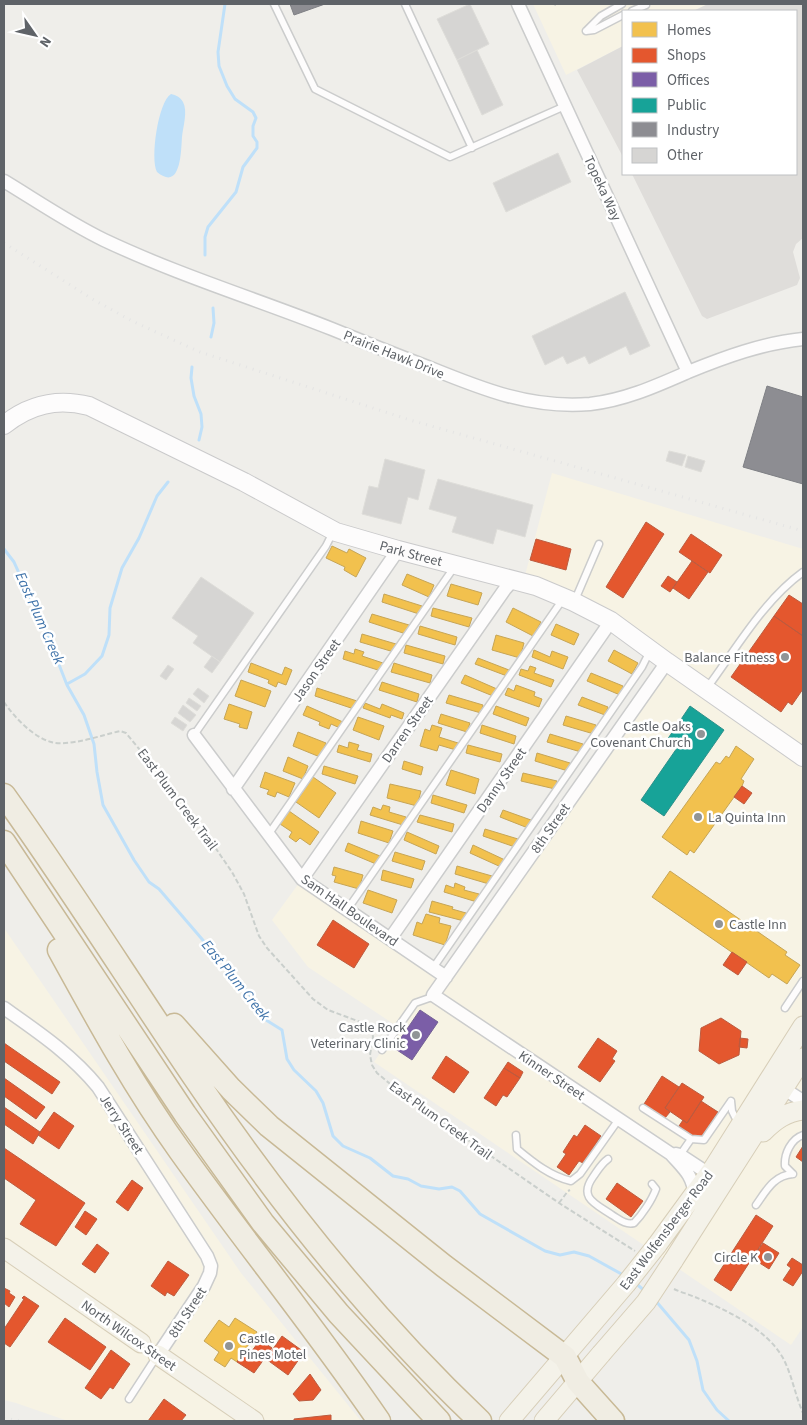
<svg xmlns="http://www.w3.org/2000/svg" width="807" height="1425" font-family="'Source Sans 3',sans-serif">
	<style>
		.commercial { fill: #f7f3e4 }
		.industrial { fill: #dfddda }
		.water { fill: #bfe0f9 }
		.homes { fill: #f2c14e; stroke: #c6a556 }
		.shops { fill: #e4572e; stroke: #bc5b3f }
		.offices { fill: #7b5ea7; stroke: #736094 }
		.public { fill: #17a398; stroke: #2d908a }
		.industry { fill: #8d8d92; stroke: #7f8085 }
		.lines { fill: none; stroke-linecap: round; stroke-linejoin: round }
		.stream { stroke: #bfe0f9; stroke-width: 3 }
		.building { fill: #d6d5d3; stroke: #deddd9 }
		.lane-casing { stroke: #cbcccc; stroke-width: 9 }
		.street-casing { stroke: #cbcccc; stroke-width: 15 }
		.secondary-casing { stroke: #cacacb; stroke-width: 20 }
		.primary-casing { stroke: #d7ceb8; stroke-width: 21 }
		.highway-casing { stroke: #c8b996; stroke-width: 25 }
		.path { stroke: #cacfcc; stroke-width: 2; stroke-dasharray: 5 2.5; stroke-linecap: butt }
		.lane { stroke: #fdfcfc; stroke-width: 6 }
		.street { stroke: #fdfcfc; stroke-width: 12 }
		.secondary { stroke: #fdfcfc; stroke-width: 18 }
		.primary { stroke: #f4f2e9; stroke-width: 19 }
		.highway { stroke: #f0ede3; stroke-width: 22 }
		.rail { stroke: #e4e4e4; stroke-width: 3; stroke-dasharray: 1 6; stroke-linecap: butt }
		.primary-bridge-casing { stroke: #d7ceb8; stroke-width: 21; stroke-linecap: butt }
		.primary-bridge { stroke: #f4f2e9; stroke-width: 19 }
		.poi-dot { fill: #919496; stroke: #fff; stroke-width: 2 }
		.labels { text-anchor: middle; stroke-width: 5; stroke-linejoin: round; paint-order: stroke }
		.street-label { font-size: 14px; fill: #5f6368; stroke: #fff }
		.poi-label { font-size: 14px; fill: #5f6368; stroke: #fff; text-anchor: end }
		.water-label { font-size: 15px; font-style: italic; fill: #4174aa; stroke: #fff }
	</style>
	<rect width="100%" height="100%" fill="#efeeea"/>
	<path class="commercial" d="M533 4H708L693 11H623V46L566 75Z
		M552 473 803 549V1327L791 1345 374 1062 398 1027 308 967 272 920 302 879 446 976 667 662 523 583Z
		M4 928 241 1273 361 1421H68L16 1403 4 1400Z"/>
	<path class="industrial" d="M708 4H803V238L796 244 793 252 800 278 797 285 707 319 702 316 632 174H796V11H693Z
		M623 46V157L577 70Z"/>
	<path class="water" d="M171 94C176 95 180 97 183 102 188 111 183 127 182 137 181 151 181 192 157 172 150 159 158 102 171 94Z"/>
	<path class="homes" d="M332 546 347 553 349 549 366 558 356 577 344 570 345 567 326 558Z
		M407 574 434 585 429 597 402 585Z
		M451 584 482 593 478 605 447 596Z
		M384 594 422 606 419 614 382 602Z
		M433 608 472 618 469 627 431 616Z
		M513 608 541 622 533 636 506 622Z
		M372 614 409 625 406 634 369 622Z
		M556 624 579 634 574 645 551 635Z
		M420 626 457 637 455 645 418 634Z
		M362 634 396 644 394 652 360 642Z
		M496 635 524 643 520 658 492 650Z
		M406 645 445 656 443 664 404 653Z
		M355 649 364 652 362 656 383 663 381 671 343 659 345 651 354 654Z
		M534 650 550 657 552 651 568 657 563 669 532 657Z
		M614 650 638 663 632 674 608 661Z
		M478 658 509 670 507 676 475 664Z
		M251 663 282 675 285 667 292 670 286 685 278 682 276 687 268 683 269 680 248 672Z
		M394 663 432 675 430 683 391 672Z
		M530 666 536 668 534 673 554 680 551 687 519 675 521 669 528 671Z
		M591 673 623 686 620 695 587 681Z
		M465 675 497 689 493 696 461 683Z
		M241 680 271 691 265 707 235 696Z
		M382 682 419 694 417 702 379 690Z
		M516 685 535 692 534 696 542 699 539 707 505 695 508 688 514 691Z
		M317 688 357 701 354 709 315 696Z
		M449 695 483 705 481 713 446 703Z
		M582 697 608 707 605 715 578 705Z
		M365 703 380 709 382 704 404 713 402 719 391 715 390 718 363 708Z
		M229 704 252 712 247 729 239 727 240 724 224 719Z
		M307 706 343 722 340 728 331 724 329 729 319 725 320 722 303 715Z
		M496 706 529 718 526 726 493 714Z
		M441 714 470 723 467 732 438 723Z
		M566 716 596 725 594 734 563 725Z
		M358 717 384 726 379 740 353 730Z
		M432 725 442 728 439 737 458 743 456 750 439 745 437 751 420 746 425 729 430 731Z
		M482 725 516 736 514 744 480 733Z
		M298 732 326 743 320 757 293 746Z
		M550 734 583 744 581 752 547 742Z
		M349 742 359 745 357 750 372 754 370 762 337 752 339 745 348 748Z
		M468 745 502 754 500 762 466 753Z
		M736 746 754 759 741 779 744 781 742 786 694 853 690 850 687 855 662 837 716 762 720 764 726 756 729 758Z
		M537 753 570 763 568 771 535 761Z
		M288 757 308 766 303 779 283 771Z
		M404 761 423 767 421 775 402 769Z
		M324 766 358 776 355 784 322 774Z
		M451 770 479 779 475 794 446 785Z
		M265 772 295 783 289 797 277 792 275 797 267 794 269 790 260 787Z
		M523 773 557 781 555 789 521 781Z
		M313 777 336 793 319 818 296 802Z
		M390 784 421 791 417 806 387 798Z
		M433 795 467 805 464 813 431 803Z
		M383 805 390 807 389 812 406 817 403 825 370 815 373 807 381 810Z
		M503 810 531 820 528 828 500 817Z
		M289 811 319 832 310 845 300 838 296 842 289 837 292 832 280 824Z
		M420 815 454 824 452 832 417 822Z
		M361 821 393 831 389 843 358 833Z
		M485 829 518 839 515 847 483 836Z
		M407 832 439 846 436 854 404 840Z
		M348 843 380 856 376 864 345 851Z
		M473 845 505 860 501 867 470 853Z
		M395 852 425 861 422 870 392 861Z
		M457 866 492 876 489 884 455 874Z
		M334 867 363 875 359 889 334 882 336 876 332 875Z
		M383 870 414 879 411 888 381 880Z
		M670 871 787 952 785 955 800 965 787 984 772 974 769 978 652 897Z
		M455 883 465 887 464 890 479 894 477 902 444 892 446 885 454 888Z
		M368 890 397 900 392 913 363 903Z
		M432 901 453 907 452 909 466 913 464 921 429 912Z
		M426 914 440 918 439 923 451 926 445 945 413 935 417 922 422 924Z
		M235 1318 257 1332 237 1362 231 1358 225 1367 214 1360 219 1352 204 1341 219 1320 229 1327Z"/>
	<path class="shops" d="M646 522 664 534 623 598 606 587Z
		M691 534 722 555 710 573 679 552Z
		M536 539 571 549 566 570 530 560Z
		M692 561 708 572 689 599 673 588Z
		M668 576 677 582 670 592 661 586Z
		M789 595 803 604V636L774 616Z
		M774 616 803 636V689L792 705 788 702 781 712 731 677Z
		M742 786 752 793 744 804 734 797Z
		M333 920 369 944 354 968 317 945Z
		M732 952 747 962 738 975 723 965Z
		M721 1018 741 1031 739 1055 719 1064 699 1051 701 1028Z
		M598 1038 617 1051 612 1059 615 1061 600 1082 578 1067Z
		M740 1038 748 1039 747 1048 739 1047Z
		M4 1043 60 1082 52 1094 4 1061Z
		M446 1056 469 1072 454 1093 432 1078Z
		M508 1062 523 1072 520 1078 504 1068Z
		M504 1068 520 1078 507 1097 503 1095 496 1106 484 1098Z
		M662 1076 679 1087 665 1108 670 1112 665 1118 644 1104Z
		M4 1078 45 1107 36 1119 4 1096Z
		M682 1083 704 1097 687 1123 665 1108Z
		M701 1101 718 1112 699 1140 679 1126 683 1120 687 1123Z
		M4 1107 40 1132 33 1144 4 1124Z
		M54 1112 74 1126 59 1149 38 1135Z
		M585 1125 601 1136 583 1163 579 1161 569 1175 557 1167 566 1154 563 1152 574 1135 577 1137Z
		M803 1146V1162L796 1157Z
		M4 1148 85 1203 56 1246 20 1224 36 1200 4 1178Z
		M132 1180 143 1188 128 1211 116 1202Z
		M617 1183 643 1201 631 1217 606 1199Z
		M85 1211 97 1219 86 1235 75 1227Z
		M756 1215 773 1226 731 1291 714 1280Z
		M763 1243 779 1253 769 1269 758 1262 760 1259 754 1256Z
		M97 1244 109 1253 95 1273 82 1264Z
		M792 1258 803 1265V1271L793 1286 783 1280 791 1268 787 1265Z
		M168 1261 189 1275 174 1296 167 1292 165 1296 151 1286Z
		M4 1288 10 1291 9 1293 15 1297 9 1307 4 1303Z
		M24 1296 39 1306 10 1347 4 1343V1329L24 1299 22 1298Z
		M65 1318 106 1347 90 1370 48 1342Z
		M282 1336 304 1352 288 1375 266 1359Z
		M260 1340 272 1348 254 1373 237 1362 244 1351 249 1355Z
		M111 1350 130 1364 113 1389 110 1387 101 1399 85 1388Z
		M310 1374 321 1390 313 1400 299 1401 293 1394Z
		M164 1399 186 1415 181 1421H148Z
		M331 1415V1421H294V1419Z"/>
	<path class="offices" d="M420 1010 438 1022 412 1060 394 1048Z"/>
	<path class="public" d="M690 706 724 730 664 816 641 800 677 748 667 740Z"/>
	<path class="industry" d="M290 4H325L294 15Z
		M767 386 803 397V484L743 467Z"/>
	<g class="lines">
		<path class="stream" d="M205 255V237L208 227 236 192 243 167 257 148V142L253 136V126L256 118 253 112 235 99 227 86 219 66 218 52 225 4
			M211 337 214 323 213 308
			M192 367 191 378 194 396 201 414 202 427 199 440
			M4 549 14 562 47 634 67 685 84 715 94 744 97 772 103 805 134 860 149 882 159 889 250 995 266 1020 282 1030 287 1059 294 1070 316 1091 323 1103 333 1136 343 1146 370 1158 393 1176 408 1179 421 1186 439 1189 452 1187 460 1191 480 1214 545 1251 560 1255 574 1252 589 1256 625 1276
			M67 684 85 674 102 656 109 635 110 608 122 568 139 538 157 496 168 482
			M634 1282 645 1291
			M655 1300 689 1340 697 1361 703 1390 717 1410 729 1421"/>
	</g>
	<path class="building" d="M470 4 489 44 457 60 437 19Z
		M477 50 503 105 482 115 457 60Z
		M558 153 571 182 506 212 493 183Z
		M625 292 650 346 630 355 626 346 589 364 585 356 567 364 563 356 545 365 532 336Z
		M669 451 686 455 682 466 666 461Z
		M688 456 705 461 701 472 685 467Z
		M385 459 425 470 418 500 408 497 401 524 362 514 369 486 378 488Z
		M438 479 533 505 525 537 497 529 493 544 452 532 457 517 429 509Z
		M201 577 254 613 220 662 193 643 198 636 172 618Z
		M212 656 220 662 212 673 204 667Z
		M168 665 174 669 166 680 160 676Z
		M198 688 209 696 204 703 193 694Z
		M189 698 201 706 197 711 186 703Z
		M183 705 196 715 190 722 178 713Z
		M175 717 187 725 183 731 171 723Z"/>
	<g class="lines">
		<g class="lane-casing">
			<path id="lane" d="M274 4 315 89 450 157 565 106
				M405 4 472 148
				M632 11 646 5
				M586 31 601 16 622 4
				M586 31 594 30 623 15
				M575 600 599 544
				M707 688C736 649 763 601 803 572
				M194 735 326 546 333 532
				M268 835 455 566
				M347 910 563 599
				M433 968 642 667 650 651
				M785 1008 803 981
				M382 1050 415 1003 435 996
				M731 1101 732 1111 738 1123
				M643 1108 691 1139
				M516 1135 517 1149C534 1163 550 1176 571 1181L580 1174 619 1119
				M680 1155 691 1139 704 1140 731 1101
				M608 1159C601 1164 598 1170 593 1177 578 1198 596 1204 612 1215 619 1219 625 1225 634 1223 642 1215 652 1200 656 1189L652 1184
				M793 1174 785 1166C784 1154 791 1139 803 1135
				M756 1205C766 1191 774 1175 793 1174
				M129 1399 157 1356"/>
		</g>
		<g class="street-casing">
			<path id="street" d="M518 4 688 372
				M4 181C37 201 69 223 104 240 178 275 256 299 332 329 364 342 396 355 428 367 482 389 531 409 590 404 625 400 656 386 688 372 725 357 763 343 803 339
				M667 662 433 995 671 1154C684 1169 692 1174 695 1195
				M194 735 302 879 446 977
				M233 789 398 550
				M302 879 505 589 513 580
				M390 939 611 621
				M4 1008C38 1032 71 1054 98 1087L207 1256 211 1266 210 1273 204 1286 158 1355
				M778 1085 803 1101
				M676 1154 680 1155 709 1174 707 1180"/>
		</g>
		<g class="secondary-casing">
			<g id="secondary">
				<path id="s1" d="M4 425C30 404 57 398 89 406L244 482 336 532 398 550 536 586 574 602 611 621 667 662 803 757"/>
			</g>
		</g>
		<g class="primary-casing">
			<path id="primary" d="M763 1132C775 1120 786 1112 803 1110
				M657 1245 714 1167 803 1026
				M4 1248 141 1343
				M673 1261 803 1058
				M158 1355 254 1421
				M509 1421 626 1284
				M544 1421 601 1354"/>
		</g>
		<g class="highway-casing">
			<path id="highway" d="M4 795C70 887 130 983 194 1077 278 1201 371 1318 480 1421
				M4 842 185 1114 263 1223 339 1314 439 1421
				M59 950C97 1019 134 1087 180 1151 245 1242 316 1329 379 1421
				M174 1025 231 1089 269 1126 444 1266 565 1357 578 1382 613 1421"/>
		</g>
		<path class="path" d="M554 4 556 5
			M4 702C14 717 33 737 51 742 68 747 103 735 120 731L126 733 190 811 232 872 244 894 259 936 267 948 313 999 328 1010 366 1024 372 1030 373 1037 370 1055 372 1065 377 1073 407 1098 559 1203 635 1251
			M559 1203 568 1191 570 1190
			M674 1289C680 1292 688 1294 695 1297 726 1310 766 1328 783 1358 792 1375 795 1395 803 1413"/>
		<use href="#lane" class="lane"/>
		<use href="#street" class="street"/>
		<use href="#secondary" class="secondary"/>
		<use href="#primary" class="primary"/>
		<use href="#highway" class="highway"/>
		<path class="rail" d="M4 243 94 300 132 321 200 352 410 420 803 531
			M4 1418 20 1421"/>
		<g class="primary-bridge-casing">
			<path id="primary-bridge" d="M626 1284 657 1245
				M601 1354 646 1302 673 1261"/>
		</g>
		<use href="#primary-bridge" class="primary-bridge"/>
	</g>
	<g class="poi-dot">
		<circle cx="785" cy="657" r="5"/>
		<circle cx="701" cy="734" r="5"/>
		<circle cx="698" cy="817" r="5"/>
		<circle cx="719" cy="924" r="5"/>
		<circle cx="416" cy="1035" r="5"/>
		<circle cx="768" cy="1257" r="5"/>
		<circle cx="229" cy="1346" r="5"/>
	</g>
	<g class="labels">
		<g class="street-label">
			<text transform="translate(603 188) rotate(65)" y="5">Topeka Way</text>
			<text transform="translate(394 354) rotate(22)" y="5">Prairie Hawk Drive</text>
			<text dy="5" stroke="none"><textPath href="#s1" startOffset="446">Park Street</textPath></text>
			<text transform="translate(316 670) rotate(-55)" y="5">Jason Street</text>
			<text transform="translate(407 729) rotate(-55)" y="5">Darren Street</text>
			<text transform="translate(501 780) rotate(-55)" y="5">Danny Street</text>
			<text transform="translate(178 799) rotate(53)" y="5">East Plum Creek Trail</text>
			<text transform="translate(550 828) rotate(-55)" y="5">8th Street</text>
			<text transform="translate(350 910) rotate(35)" y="5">Sam Hall Boulevard</text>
			<text transform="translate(552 1075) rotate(34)" y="5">Kinner Street</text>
			<text transform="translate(441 1120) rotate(36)" y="5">East Plum Creek Trail</text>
			<text transform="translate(122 1124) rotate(57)" y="5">Jerry Street</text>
			<text transform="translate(666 1230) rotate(-53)" y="5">East Wolfensberger Road</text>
			<text transform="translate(187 1312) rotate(-57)" y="5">8th Street</text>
			<text transform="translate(129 1335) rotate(35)" y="5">North Wilcox Street</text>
		</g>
		<g class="poi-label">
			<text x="775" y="662">Balance Fitness</text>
			<text x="691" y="731">Castle Oaks<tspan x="691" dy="16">Covenant Church</tspan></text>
			<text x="708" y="822" text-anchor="start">La Quinta Inn</text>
			<text x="729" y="929" text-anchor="start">Castle Inn</text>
			<text x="406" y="1032">Castle Rock<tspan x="406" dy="16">Veterinary Clinic</tspan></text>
			<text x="758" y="1262">Circle K</text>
			<text x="239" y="1343" text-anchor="start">Castle<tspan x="239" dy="16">Pines Motel</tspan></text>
		</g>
		<g class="water-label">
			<text transform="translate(40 618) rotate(66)" y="5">East Plum Creek</text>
			<text transform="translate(236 980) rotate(51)" y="5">East Plum Creek</text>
		</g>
	</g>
	<rect width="807" height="1425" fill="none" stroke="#5f6368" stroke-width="10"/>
	<rect x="622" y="10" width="175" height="165" fill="#ffffff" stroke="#bfc1c3"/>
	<rect x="632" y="22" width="25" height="15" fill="#f2c14e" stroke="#bfc1c3"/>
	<text x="667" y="35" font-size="15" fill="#5f6368">Homes</text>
	<rect x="632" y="48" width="25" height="15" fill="#e4572e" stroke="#bfc1c3"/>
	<text x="667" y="60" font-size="15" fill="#5f6368">Shops</text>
	<rect x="632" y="72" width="25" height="15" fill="#7b5ea7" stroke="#bfc1c3"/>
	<text x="667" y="85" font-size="15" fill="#5f6368">Offices</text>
	<rect x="632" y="98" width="25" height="15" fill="#17a398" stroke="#bfc1c3"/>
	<text x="667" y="110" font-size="15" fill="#5f6368">Public</text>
	<rect x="632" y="122" width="25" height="15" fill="#8d8d92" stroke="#bfc1c3"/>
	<text x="667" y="135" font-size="15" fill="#5f6368">Industry</text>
	<rect x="632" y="148" width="25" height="15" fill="#d6d5d3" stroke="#bfc1c3"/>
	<text x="667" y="160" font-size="15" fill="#5f6368">Other</text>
	<g transform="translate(35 35) rotate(124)" stroke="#ffffff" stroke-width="4" paint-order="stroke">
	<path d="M0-4L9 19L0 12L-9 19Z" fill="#5f6368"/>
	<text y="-8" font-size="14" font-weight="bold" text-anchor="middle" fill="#5f6368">N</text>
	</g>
</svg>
